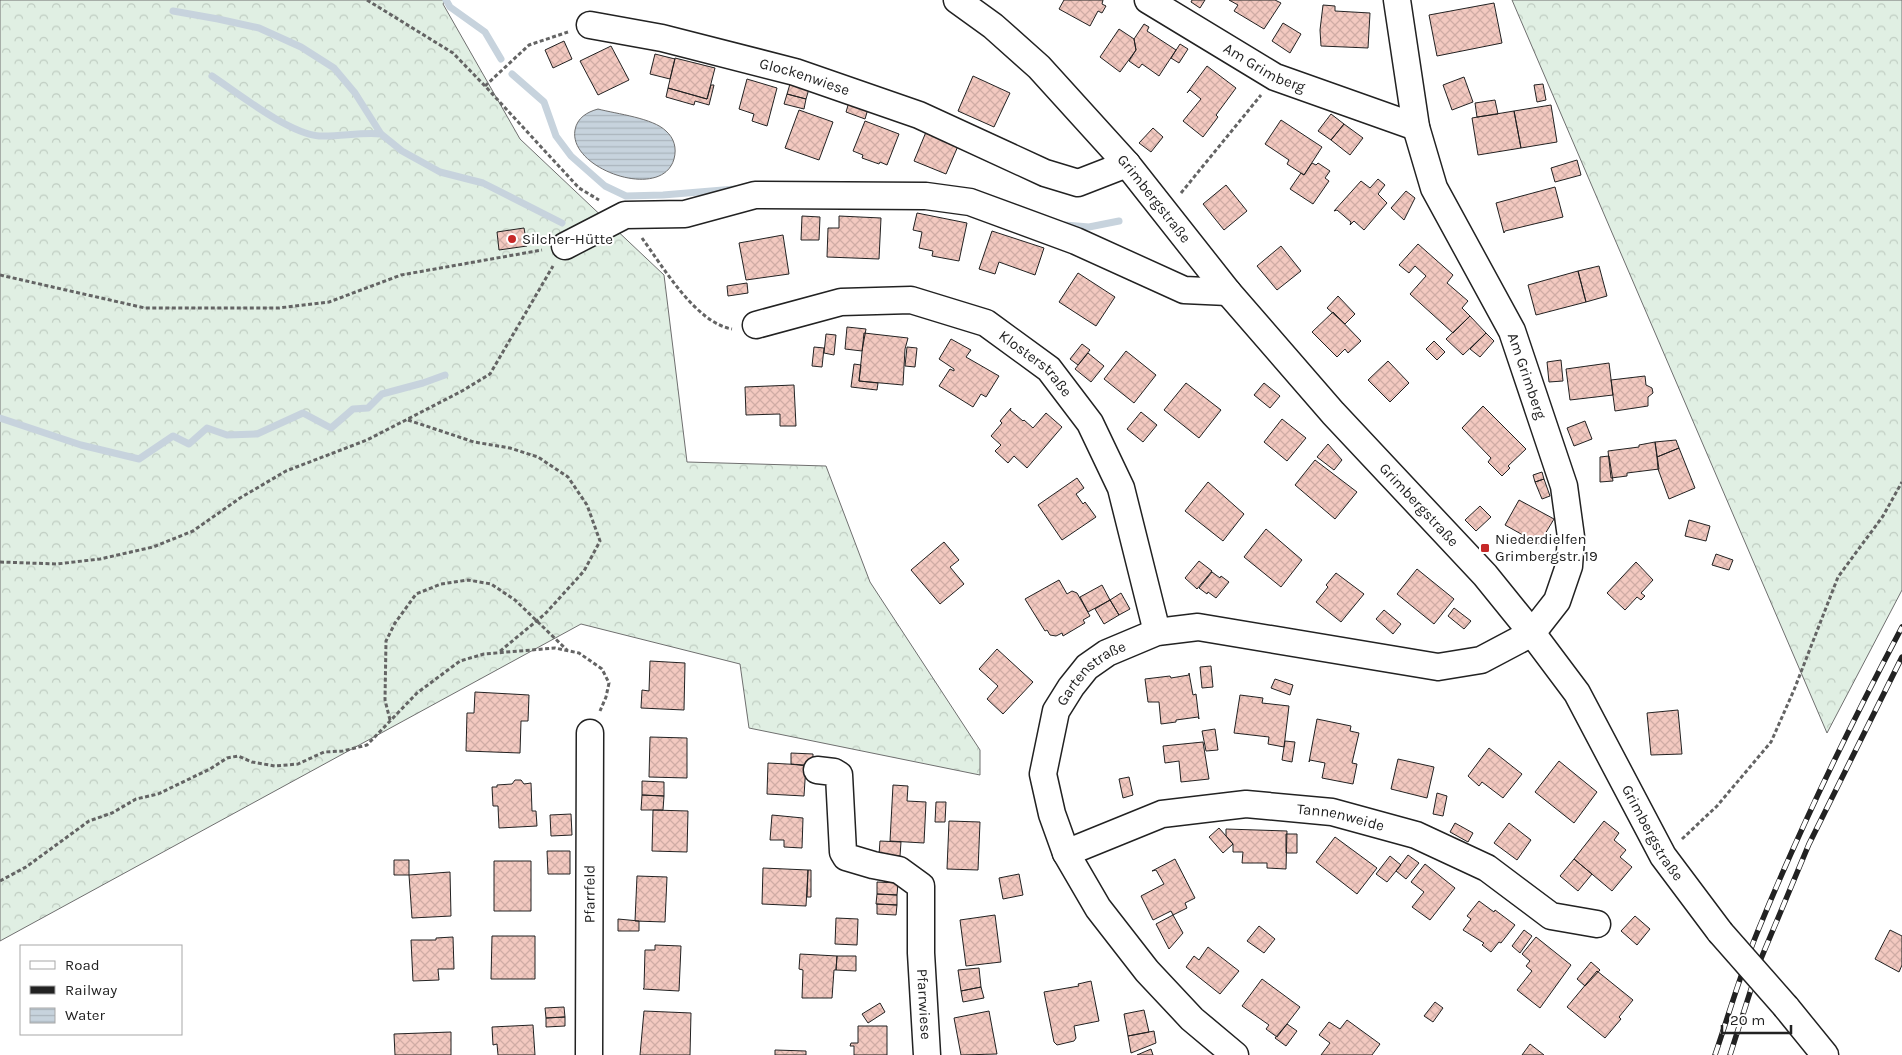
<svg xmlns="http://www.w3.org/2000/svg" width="1902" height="1055" font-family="Karla,sans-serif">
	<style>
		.forest { fill: url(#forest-crowns); stroke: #6f6f6f }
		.water { fill: url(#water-rules); stroke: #6f6f6f }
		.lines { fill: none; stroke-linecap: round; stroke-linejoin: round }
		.stream { stroke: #c7d3dd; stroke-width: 7 }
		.building { fill: url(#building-cross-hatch); stroke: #222 }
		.minor-casing { stroke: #222; stroke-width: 29 }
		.path { stroke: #646464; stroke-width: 3; stroke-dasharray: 4 2.5; stroke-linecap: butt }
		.minor { stroke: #fff; stroke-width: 26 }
		.rail-casing { stroke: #222; stroke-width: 5.5 }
		.rail { stroke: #fff; stroke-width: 4; stroke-dasharray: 11; stroke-linecap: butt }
		.minor-bridge-casing { stroke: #222; stroke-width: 29; stroke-linecap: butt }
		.minor-bridge { stroke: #fff; stroke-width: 26 }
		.poi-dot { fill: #c62828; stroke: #fff; stroke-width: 2 }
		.labels { text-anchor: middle; stroke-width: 4; stroke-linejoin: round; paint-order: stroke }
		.street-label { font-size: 15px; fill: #222; stroke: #fff }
		.poi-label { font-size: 15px; fill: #222; stroke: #fff; text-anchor: start }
	</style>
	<defs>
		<pattern id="forest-crowns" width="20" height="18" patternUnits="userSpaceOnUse" patternTransform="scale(1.25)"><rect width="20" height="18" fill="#e0efe3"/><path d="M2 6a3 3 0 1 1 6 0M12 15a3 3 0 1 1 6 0" fill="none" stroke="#c0cdc2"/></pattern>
		<pattern id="water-rules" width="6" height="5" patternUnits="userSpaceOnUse" patternTransform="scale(1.25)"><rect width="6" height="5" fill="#c7d3dd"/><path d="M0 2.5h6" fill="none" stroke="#abb5bd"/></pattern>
		<pattern id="building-cross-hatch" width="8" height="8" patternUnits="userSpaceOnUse" patternTransform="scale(1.25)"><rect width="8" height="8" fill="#f3c9c0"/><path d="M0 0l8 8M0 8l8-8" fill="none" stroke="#d0aca5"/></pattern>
	</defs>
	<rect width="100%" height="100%" fill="#fff"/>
	<path class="forest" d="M0 0H445L443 4 520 139 664 275 687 462 826 466 870 582 980 750V775L749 728 740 664 581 624 0 941Z
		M1512 0H1902V590L1827 733Z"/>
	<path class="water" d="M598 109C617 114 653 118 666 131 674 138 677 148 674 159 662 202 568 169 575 130 577 118 587 112 598 109Z"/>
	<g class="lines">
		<path class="stream" d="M446 0 450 7 485 32 501 59
			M173 11 218 19 259 28 301 47 334 68 355 93 381 134 402 151 440 172 483 183 562 223
			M512 74 544 102 556 136 571 156 605 186 626 196 663 195 735 189
			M212 76C239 94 288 133 319 136 340 137 360 132 381 134
			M1065 225 1089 227 1119 221
			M0 418 81 445 139 459 173 436 189 444 207 428 227 435 257 434 303 413 331 428 353 409 368 408 382 394 423 383 445 375"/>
	</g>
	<path class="building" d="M1064 0H1103L1102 4 1106 6 1102 13 1098 11 1090 26 1059 9Z
		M1192 0H1205L1200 8 1191 2Z
		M1229 0H1275L1281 3 1264 29 1234 11 1238 5Z
		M1494 3 1502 43 1437 56 1429 15Z
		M1323 5 1335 6V11L1370 13 1368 48 1321 46 1320 30Z
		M1283 23 1301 34 1290 53 1272 41Z
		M1144 24 1149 27 1147 31 1176 50 1159 76 1142 64 1139 68 1129 61 1136 50 1134 39Z
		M1119 29 1134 39 1136 50 1120 72 1100 57Z
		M564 41 572 59 553 68 545 50Z
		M1180 44 1188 49 1179 63 1171 58Z
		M611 46 629 80 598 95 580 61Z
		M655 54 675 59 670 79 650 74Z
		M675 58 715 68 707 99 668 88Z
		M1207 66 1236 88 1216 115 1218 117 1203 137 1183 121 1201 99 1190 90 1187 93Z
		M973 76 1010 93 994 127 958 111Z
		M1464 77 1473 102 1452 110 1443 85Z
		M747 79 777 88 767 126 752 121 754 114 739 109Z
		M790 84 809 89 806 99 787 94Z
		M1543 84 1546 100 1537 102 1534 85Z
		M711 85H714L709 105 695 101 694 105 666 97 668 88 707 99Z
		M787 94 806 99 804 109 784 104Z
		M1495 100 1498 114 1477 117 1475 103Z
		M849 102 868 109 865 119 846 112Z
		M1551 105 1557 142 1521 148 1514 111Z
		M799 110 833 122 819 160 785 148Z
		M1514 111 1521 148 1478 155 1472 118Z
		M1331 114 1344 124 1331 140 1318 131Z
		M1281 120 1322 147 1304 175 1287 164 1289 160 1265 144Z
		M865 121 899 134 887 165 880 162 879 164 862 158 863 155 853 151Z
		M1344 124 1363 138 1350 155 1331 140Z
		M1153 128 1163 137 1151 152 1139 143Z
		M926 132 958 146 946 174 914 161Z
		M1577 160 1581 175 1555 182 1551 168Z
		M1312 163 1316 165 1318 163 1330 171 1325 178 1329 181 1313 204 1290 189 1301 173 1304 175Z
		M1378 179 1385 185 1378 194 1387 203 1364 230 1354 221 1350 225 1351 222 1337 210 1334 211 1361 181 1370 188Z
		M1226 185 1247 211 1224 230 1203 204Z
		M1555 187 1563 217 1505 231 1504 233 1496 203Z
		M1406 191 1415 198 1404 220 1391 208Z
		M917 213 967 223 959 261 932 256 933 251 919 248 922 232 913 230Z
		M802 216 820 217 819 240H801Z
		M839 216 881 218 879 259 827 257 828 228H839Z
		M524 228 527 246 499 250 497 232Z
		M992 231 1044 248 1035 275 999 262 995 274 979 269Z
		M783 235 789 274 746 280 739 243Z
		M1418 244 1453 275 1447 283 1468 301 1462 308 1470 316 1453 333 1410 294 1426 276 1415 266 1409 273 1399 265Z
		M1281 246 1301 271 1277 290 1257 266Z
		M1599 266 1607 296 1586 302 1578 271Z
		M1578 271 1586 302 1536 315 1528 285Z
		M1078 273 1115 297 1096 326 1059 302Z
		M747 283 748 293 728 296 727 286Z
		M1338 296 1355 314 1345 324 1327 308Z
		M1333 312 1361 341 1348 353 1345 349 1337 357 1312 332Z
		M1470 316 1486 333 1463 355 1446 339Z
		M847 327 866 329 862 351 845 349Z
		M864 333 908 338 905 349 903 385 859 381Z
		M1486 333 1494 341 1480 357 1470 349Z
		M826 334 836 335 834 355 824 353Z
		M951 339 971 350 966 357 999 376 986 397 981 394 973 407 939 386 950 369 954 371V369L939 359Z
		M1434 341 1445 352 1437 360 1426 349Z
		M1082 344 1090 350 1078 365 1070 359Z
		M814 347 824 348 822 367 812 366Z
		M907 347 917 348 915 367 905 366Z
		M1126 351 1156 375 1134 403 1104 379Z
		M1088 353 1104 366 1091 382 1075 369Z
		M1561 360 1563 381 1549 382 1547 362Z
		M1388 361 1409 383 1390 402 1368 380Z
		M1609 363 1613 395 1570 400 1566 369Z
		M854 364 861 365 859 381 878 383 877 390 851 387Z
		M1645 376 1646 385 1652 388 1653 393 1648 397V406L1615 411 1611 380Z
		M1186 383 1221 410 1199 438 1164 410Z
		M1264 383 1280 396 1270 408 1254 395Z
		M794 385 796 426H780V414L746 415 745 387Z
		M1483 406 1526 449 1508 466 1510 468 1502 476 1488 462 1491 458 1462 428Z
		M1011 408 1010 410 1023 421 1024 420 1033 428 1046 413 1062 427 1027 468 1014 456 1008 463 995 451 1001 445 991 436 1002 423 1000 421Z
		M1141 412 1157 425 1143 442 1127 429Z
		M1282 419 1306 438 1287 461 1264 442Z
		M1585 421 1592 439 1574 446 1567 428Z
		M1676 440 1679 448 1657 457 1655 442Z
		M1655 442 1659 469 1627 473V476L1611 478 1608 451 1639 447V445Z
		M1328 444 1342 460 1334 470 1317 457Z
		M1679 448 1695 488 1669 499 1658 469 1657 457Z
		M1609 456 1613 481 1600 482V457Z
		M1315 460 1357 492 1335 519 1295 485Z
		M1542 472 1544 479 1535 482 1533 475Z
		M1077 478 1084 488 1076 494 1083 504 1085 502 1096 517 1062 540 1038 505Z
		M1544 479 1550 496 1542 499 1535 482Z
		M1208 482 1244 514 1223 541 1185 511Z
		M1519 500 1554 519 1539 544 1505 525Z
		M1480 506 1491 517 1476 531 1465 520Z
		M1689 520 1710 526 1706 541 1685 536Z
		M1266 529 1302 560 1281 587 1244 557Z
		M944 542 959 560 950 567 964 584 940 604 911 570Z
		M1716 554 1733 560 1729 570 1712 565Z
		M1199 561 1212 571 1197 589 1185 578Z
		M1636 562 1653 580 1641 593 1645 596 1641 600 1637 597 1625 610 1607 593Z
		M1417 569 1454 599 1434 624 1397 594Z
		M1212 572 1220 578 1221 576 1229 582 1216 598 1208 592 1207 594 1199 588Z
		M1336 573 1364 594 1341 622 1316 602 1328 587 1326 585Z
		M1059 580 1067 594 1072 591 1077 593 1090 616 1083 620 1085 623 1063 636 1062 633 1056 636 1050 635 1047 630 1045 631 1025 599Z
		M1102 585 1110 600 1088 612 1080 597Z
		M1121 593 1130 609 1119 615 1110 600Z
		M1110 600 1119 615 1104 624 1095 609Z
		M1454 608 1471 621 1464 629 1448 616Z
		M1384 610 1401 624 1393 634 1376 619Z
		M997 649 1033 682 1003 714 987 699 998 686 979 669Z
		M650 661 685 663 684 710 641 708 642 690 649 691Z
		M1211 666 1213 687 1202 688 1200 667Z
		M1189 673 1193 695 1196 694 1199 719 1198 717 1176 720V722L1161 724 1159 702H1148L1145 679 1170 676 1171 678 1189 675Z
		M1275 679 1293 685 1290 695 1271 688Z
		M475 692 529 695 528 721H521L520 753 466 751 467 713H474Z
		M1240 695 1263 698 1262 703 1289 706 1284 747 1268 744 1269 737 1234 733Z
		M1678 710 1682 754 1651 755 1647 713Z
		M1317 719 1351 726 1350 731 1359 733 1352 763 1357 764 1353 784 1322 778 1325 763 1310 760 1309 762Z
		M1215 729 1218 750 1206 751 1202 731Z
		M650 737 687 738V778L649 777Z
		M1285 741 1295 742 1292 762 1282 760Z
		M1203 742 1209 779 1181 782 1179 761 1165 763 1163 746Z
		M1489 748 1522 774 1503 798 1482 782 1479 786 1468 776Z
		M791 753 813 754V767L791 764Z
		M1398 759 1434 767 1427 798 1391 789Z
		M1559 761 1597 792 1574 823 1535 792Z
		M768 763 806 765 804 796 767 794Z
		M1129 777 1133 795 1123 798 1119 779Z
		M515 780H521L524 784 531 783 532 811H536L537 826 499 828 498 806H493L492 787H497V785L512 784Z
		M642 781 664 782V796L642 795Z
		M893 785 908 786 907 801 926 802 924 843 890 841Z
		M1437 793 1447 796 1443 816 1433 814Z
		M642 795 664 796 663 810H641Z
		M936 802H946L945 822H935Z
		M653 810 688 811 687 852 652 851Z
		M571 814 572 835 551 836 550 815Z
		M772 815 803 818 802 848 784 847V840H770Z
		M949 821 980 822 978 870 947 869Z
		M1604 821 1619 833 1614 840 1626 850 1620 857 1632 867 1612 891 1574 859Z
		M1455 823 1473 833 1468 842 1450 832Z
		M1509 823 1531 840 1517 860 1494 843Z
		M1219 828 1233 844 1223 853 1209 837Z
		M1226 829 1287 831 1286 869 1267 868V863H1242L1243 852H1233V844L1226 836Z
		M1286 834H1297V853H1286Z
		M1335 837 1377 868 1357 894 1316 862Z
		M880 841 901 842 900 856 879 855Z
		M547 851H570V874H548Z
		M1408 855 1419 863 1406 879 1396 871Z
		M1390 856 1401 865 1387 882 1376 874Z
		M1175 859 1195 898 1185 903 1187 908 1173 915 1171 911 1153 920 1141 896 1164 884 1156 870 1152 871Z
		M1574 859 1592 874 1578 891 1560 876Z
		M394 860H409V875H394Z
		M494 861H531V911H494Z
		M1425 864 1455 888 1430 920 1412 907 1424 892 1411 882Z
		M763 868 808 870 806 906 762 904Z
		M808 870H811V897H807Z
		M450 872 451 916 412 918 409 875Z
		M1019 874 1023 895 1003 899 999 878Z
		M637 876 667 877 665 922 635 921Z
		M877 882 898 883 897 895 877 894Z
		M877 894 897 895V905L876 904Z
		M1479 901 1494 912 1495 910 1515 925 1501 943 1499 942 1491 952 1482 945 1484 943 1463 930 1471 919 1467 916Z
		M877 904 897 905 896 915 877 914Z
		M995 915 1001 962 966 966 960 920Z
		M1173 915 1183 933 1169 949 1156 924Z
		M1635 916 1650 929 1637 945 1621 931Z
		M836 918 858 919 857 945 835 944Z
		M618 919 639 921V931H618Z
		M1259 926 1275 939 1264 953 1247 941Z
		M1524 930 1532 936 1520 953 1512 946Z
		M1890 930 1902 936V965L1899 972 1875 959Z
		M492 936H535V979H491Z
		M453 937 454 969H438L439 980 413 981 411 940H436V938Z
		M1536 937 1571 965 1540 1008 1517 990 1532 971 1526 966 1530 961 1522 954Z
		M655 945 681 946 679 991 643 989 644 988 645 950H655Z
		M1208 947 1239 971 1220 994 1186 967 1194 956 1199 960Z
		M800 954 837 956 836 970H834L832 998H802L803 970 799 969Z
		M837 956H856V971L836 970Z
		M1591 962 1600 970 1585 986 1577 979Z
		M979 968 981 987 961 991 958 970Z
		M1597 971 1633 1000 1619 1017 1621 1019 1605 1038 1567 1007Z
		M1262 979 1300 1007 1277 1037 1266 1029 1269 1025 1242 1006Z
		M1091 981 1099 1021 1074 1026 1076 1038 1074 1041 1057 1045 1054 1042 1044 992 1079 986 1078 984Z
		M981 987 984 998 963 1002 961 991Z
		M1435 1002 1443 1008 1433 1022 1424 1016Z
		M880 1003 885 1012 868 1023 862 1014Z
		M564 1007 565 1017 546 1018 545 1008Z
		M1144 1010 1149 1032 1128 1036 1124 1014Z
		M644 1011 691 1013 690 1055H640Z
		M989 1011 997 1054 961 1055 954 1018Z
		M565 1017V1026L546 1027V1018Z
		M1347 1020 1380 1044 1372 1055H1321L1330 1043 1319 1035 1329 1022 1340 1029Z
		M1287 1024 1297 1031 1286 1046 1275 1038Z
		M533 1025 535 1055H498L497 1044 493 1045 492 1027Z
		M858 1026H887V1055H854V1046H850L851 1043H858Z
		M1154 1031 1156 1043 1131 1053 1128 1036Z
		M451 1032V1055H395L394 1034Z
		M1530 1044 1544 1055H1522Z
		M1151 1049 1153 1055H1137Z
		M775 1050 806 1051V1055H775Z"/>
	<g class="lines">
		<g class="minor-casing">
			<g id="minor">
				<path id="s1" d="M957 0 993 26 1039 67 1127 164 1228 292 1333 413 1485 575 1532 633 1577 693 1663 856 1720 932"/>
				<path id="s2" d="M1148 0 1275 77 1416 127"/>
				<path id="s3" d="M590 25 662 38 795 72 919 115 1045 173 1078 183 1127 164"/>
				<path d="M565 246 625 215 685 214 755 195 926 196 970 202 1076 241 1184 290 1228 292"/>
				<path id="s4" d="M756 325 841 302 911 300 986 323 1049 369 1090 423 1121 488 1157 632"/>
				<path id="s5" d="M817 770 834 772 839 775 843 852 846 857 873 865 899 870 921 886V953L927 1055"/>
				<path id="s6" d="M1066 853 1162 814 1246 804 1332 812 1416 835 1487 868 1551 916 1597 924"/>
				<path d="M1786 1007 1825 1055"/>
				<path id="s7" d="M589 1055 590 733"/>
				<path id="s8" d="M1235 1055 1192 1019 1147 971 1098 908 1066 853 1052 814 1043 774 1056 711 1071 687 1087 667 1107 653 1157 632 1198 627 1438 667 1481 660 1532 633 1557 601 1569 566 1571 537 1564 486 1512 331 1434 188 1416 127 1397 0"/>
			</g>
		</g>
		<path class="path" d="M367 0 453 53 485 86 579 188 599 200
			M485 86 529 45 568 32
			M1181 193 1261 95
			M642 238C663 267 696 323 732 329
			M0 275 145 308H279L329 302 401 275 542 250
			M408 420 474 442 510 448 538 457 568 477 587 505 600 541 584 571 545 614 499 652
			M0 562 57 564 100 559 153 547 193 531 240 498 286 471 367 440 462 391 490 374 553 266
			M390 720 385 700 386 641 395 623 416 594 441 584 468 580 491 584 515 600 567 650
			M1682 839 1717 806 1771 742 1794 690 1838 577 1883 516 1902 482
			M0 881 26 867 89 821 112 813 136 799 158 794 210 769 227 758 238 756 252 762 275 766 298 764 324 752 343 751 367 745 417 693 460 661 484 654 555 648 579 653 602 669 609 683 606 697 600 711"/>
		<use href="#minor" class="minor"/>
		<g class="rail-casing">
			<path id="rail" d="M1715 1055C1729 1014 1741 972 1757 933 1800 828 1849 727 1902 627
				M1730 1055 1760 961 1809 844 1902 657"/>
		</g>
		<use href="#rail" class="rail"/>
		<g class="minor-bridge-casing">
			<path id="minor-bridge" d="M1720 932 1786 1007"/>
		</g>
		<use href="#minor-bridge" class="minor-bridge"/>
	</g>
	<g class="poi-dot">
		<circle cx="512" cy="239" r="5"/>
		<rect x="1480" y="543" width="10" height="10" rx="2.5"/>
	</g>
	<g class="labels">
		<g class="street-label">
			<text dy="5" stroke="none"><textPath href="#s2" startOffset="135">Am Grimberg</textPath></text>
			<text dy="5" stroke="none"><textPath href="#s3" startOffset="221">Glockenwiese</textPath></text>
			<text dy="5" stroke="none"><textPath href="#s1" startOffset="281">Grimbergstraße</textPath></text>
			<text dy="5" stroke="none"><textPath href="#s4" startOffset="301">Klosterstraße</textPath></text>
			<text transform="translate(1527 376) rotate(71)" y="5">Am Grimberg</text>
			<text dy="5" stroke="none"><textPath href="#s1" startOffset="686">Grimbergstraße</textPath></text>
			<text dy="5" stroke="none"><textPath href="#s8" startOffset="465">Gartenstraße</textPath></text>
			<text dy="5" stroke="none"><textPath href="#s6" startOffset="284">Tannenweide</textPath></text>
			<text dy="5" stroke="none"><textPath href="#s1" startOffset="1091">Grimbergstraße</textPath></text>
			<text dy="5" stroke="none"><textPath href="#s7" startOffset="161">Pfarrfeld</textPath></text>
			<text dy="5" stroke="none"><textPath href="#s5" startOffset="306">Pfarrwiese</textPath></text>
		</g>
		<g class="poi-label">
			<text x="522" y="244">Silcher-Hütte</text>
			<text x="1495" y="544">Niederdielfen<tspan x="1495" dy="17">Grimbergstr. 19</tspan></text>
		</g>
	</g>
	<rect x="20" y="945" width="162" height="90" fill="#ffffff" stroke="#a7a7a7"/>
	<rect x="30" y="961" width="25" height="8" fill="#ffffff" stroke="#a7a7a7"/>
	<text x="65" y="970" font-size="15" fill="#222222">Road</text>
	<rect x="30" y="986" width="25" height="8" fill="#222222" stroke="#a7a7a7"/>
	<text x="65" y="995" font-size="15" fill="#222222">Railway</text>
	<rect x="30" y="1008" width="25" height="15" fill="url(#water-rules)" stroke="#a7a7a7"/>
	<text x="65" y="1020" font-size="15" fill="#222222">Water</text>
	<path d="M1722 1025v8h69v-8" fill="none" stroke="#222222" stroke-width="2.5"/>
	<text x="1730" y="1025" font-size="15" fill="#222222" stroke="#ffffff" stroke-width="4" paint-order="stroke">20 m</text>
</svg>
